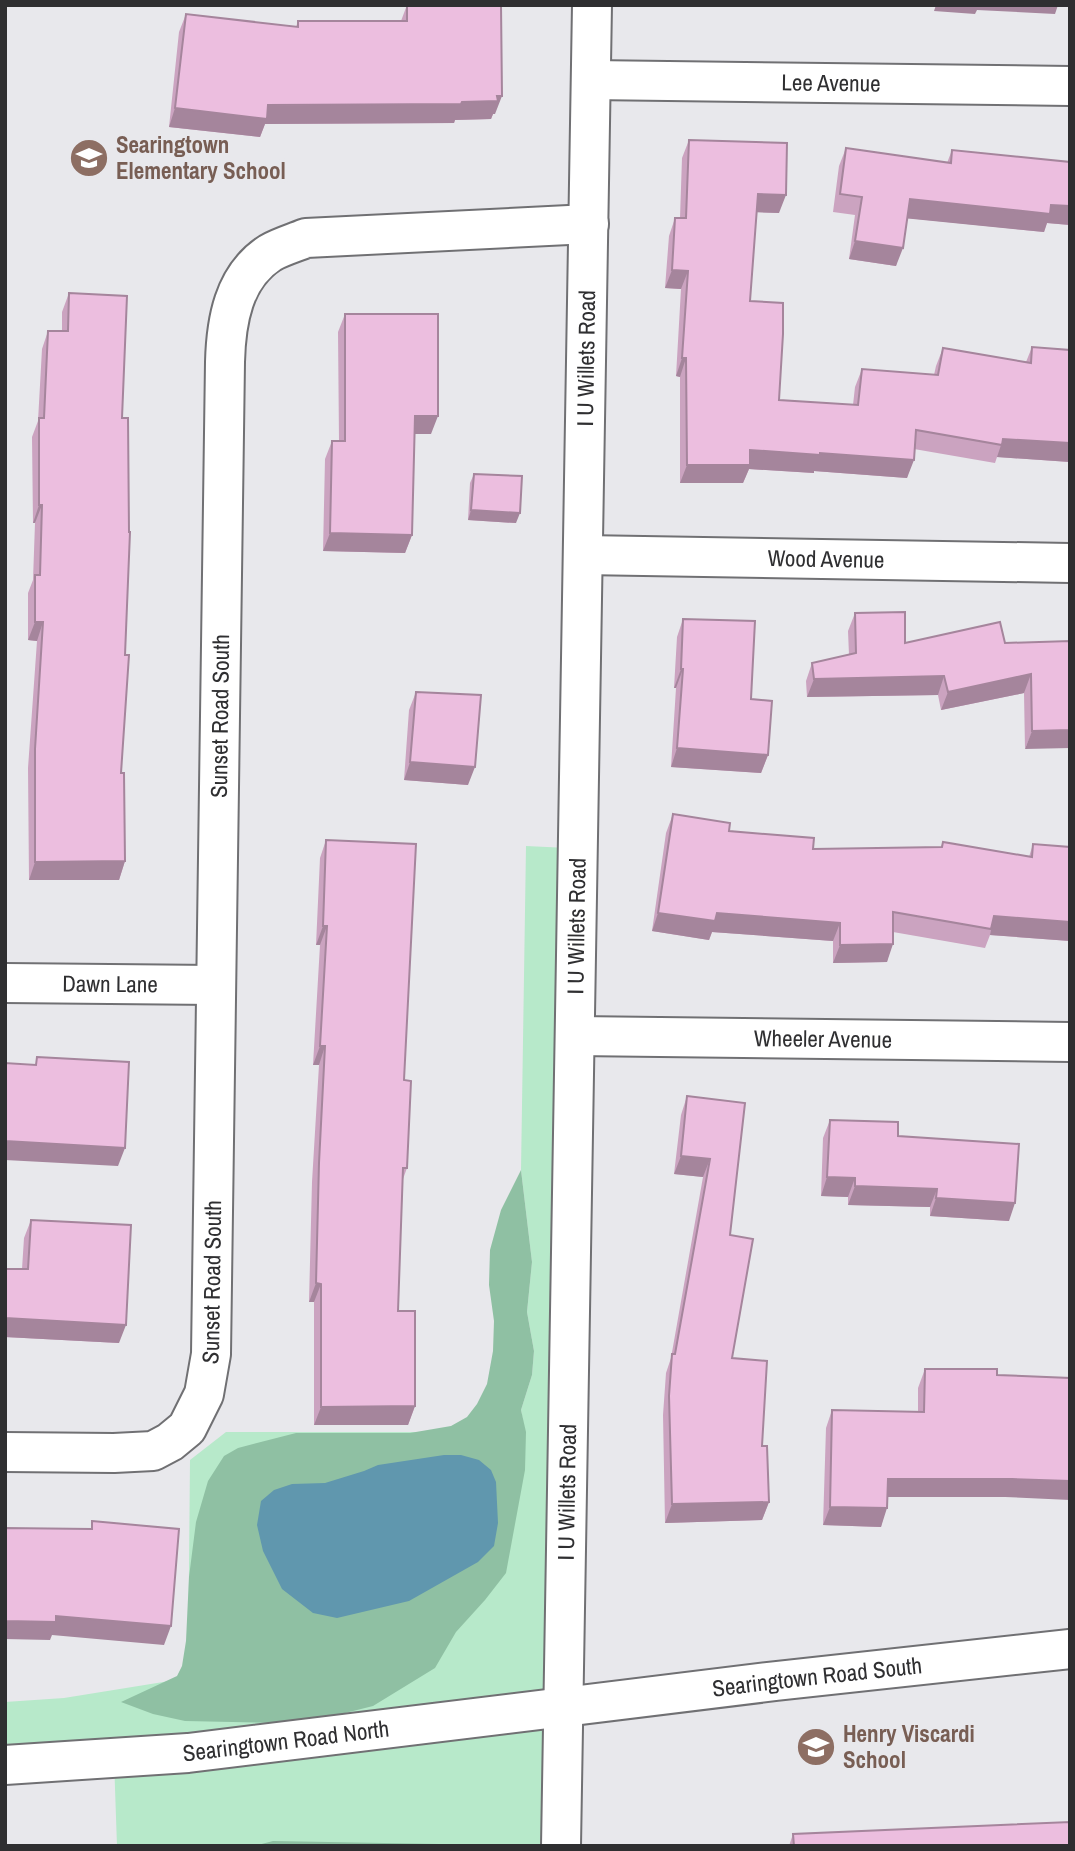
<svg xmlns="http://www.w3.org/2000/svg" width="1075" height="1851" font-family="'Archivo Narrow',sans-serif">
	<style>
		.green { fill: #b7e9ca }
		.forest { fill: #8fc0a3 }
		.water { fill: #6097ae }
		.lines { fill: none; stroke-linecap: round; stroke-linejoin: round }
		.minor-casing { stroke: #707073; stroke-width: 42 }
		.major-casing { stroke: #707073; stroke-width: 42 }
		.minor { stroke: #fff; stroke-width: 38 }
		.major { stroke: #fff; stroke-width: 38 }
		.wall { fill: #cba3c0 }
		.shaded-wall { fill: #a5859c }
		.building { fill: #ecbedf; stroke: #a5859c; stroke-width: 2 }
		.labels { text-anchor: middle; stroke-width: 7; stroke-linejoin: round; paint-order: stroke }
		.street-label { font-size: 23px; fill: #2f2f31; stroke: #e8e8ec }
		.education-label { font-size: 23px; font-weight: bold; fill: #785e54; stroke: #e8e8ec; text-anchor: start }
	</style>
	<rect width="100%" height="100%" fill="#e8e8ec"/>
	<path class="green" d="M526 846 568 848 554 1846H117L114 1759 5 1765V1702L64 1698 188 1678 190 1460 226 1432H525L521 1410 532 1375 534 1351 527 1312 532 1262 521 1170Z"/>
	<path class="forest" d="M521 1170 532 1262 527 1312 534 1351 532 1375 521 1410 526 1432 525 1470 506 1573 485 1600 456 1632 435 1668 373 1706 325 1718 278 1723 185 1721 153 1714 121 1702 177 1676 182 1666 186 1641 189 1577 196 1522 208 1481 224 1456 238 1448 296 1433H410L451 1426 467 1417 477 1404 487 1384 493 1351 494 1321 489 1285 490 1250 501 1210Z
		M273 1841 439 1844 442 1846H254Z"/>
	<path class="water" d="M444 1455H461L479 1460 491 1470 496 1482 498 1523 494 1546 478 1562 409 1601 337 1618 313 1613 282 1589 263 1551 257 1525 261 1501 274 1490 292 1484 325 1483 364 1471 378 1465Z"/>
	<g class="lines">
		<g class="minor-casing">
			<g id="minor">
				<path id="s1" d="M591 80 1070 86"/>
				<path id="s2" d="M583 555 1070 563"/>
				<path id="s3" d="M5 983 215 985"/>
				<path id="s4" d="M576 1036 1070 1042"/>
				<path id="s5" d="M5 1452 114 1453 153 1451 170 1442 187 1428 204 1394 211 1354 225 362C226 322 233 277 270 253 280 247 294 243 306 238L589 224"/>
			</g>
		</g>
		<g class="major-casing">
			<g id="major">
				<path id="s6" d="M5 1765 188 1753 776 1681 1070 1649"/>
				<path id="s7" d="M561 1846 592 5"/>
			</g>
		</g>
		<use href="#minor" class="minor"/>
		<use href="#major" class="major"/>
	</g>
	<path class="wall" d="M407 5 495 114H493L491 119 455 120 454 123 265 124 260 137 169 127 179 32 186 14 296 27 298 21H401Z
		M689 140 779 213 756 212 750 301 779 400 853 405 855 387 862 369 934 375 936 366 943 348 1026 362 1032 347 1070 350V462L997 457 995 463 914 449 907 478 814 471V473L749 469 743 483H680V377L676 376 681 289 665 288 669 236 675 218H680L682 158Z
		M846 148 947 163 952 150 1070 162V225L1047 223 1044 232 907 218 896 266 849 259 855 215 833 212 839 166Z
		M69 293 122 418 121 773 125 861 119 880H29L28 768 37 641 28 640V593L33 580 35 523H33L32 437 38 421 42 349 48 331H62V312Z
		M345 314 431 434H414L412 535 405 553 323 551 325 459 332 441H339L338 332Z
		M474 474 516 523 468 520 470 483Z
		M855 613 905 643H1005L1070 641 1025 749 1024 693 941 710 938 695 807 697 806 681 812 663 849 655 848 631Z
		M683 619 751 699 768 755 761 773 671 767 676 688H674L677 637Z
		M416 692 468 785 404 780 409 710Z
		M673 814 729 831 813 849 941 847 943 842 1029 857 1033 844 1070 847V941L990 935 985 948 893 932 887 962 833 963V941L712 932 709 940 652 931 666 833Z
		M326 840 404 1080 407 1168 403 1179 398 1311 415 1406 408 1425H314V1302H309L312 1182 319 1065H313L320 945H316L320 858Z
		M687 1096 745 1103 730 1235 732 1358 762 1446 769 1502 762 1520 665 1523 663 1415 666 1373 671 1358 703 1177 674 1174 681 1115Z
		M830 1120 898 1136 1009 1221 930 1216V1207L848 1205V1197L821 1196 823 1138Z
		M31 1220 119 1343 5 1337V1269H22L24 1238Z
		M925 1369 1005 1497H888L881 1527 823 1525 826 1428 832 1410 918 1412V1388Z
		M793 1834 1070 1846H789Z"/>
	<path class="shaded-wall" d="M936 5H1058L1055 14 977 10 975 14 934 11Z
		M497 96H502L495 114H493L491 119 455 120 454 123 265 124 260 137 169 127 175 108 462 102Z
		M758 194 786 195 779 213 751 212Z
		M910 199 1070 206V225L1047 223 1044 232 903 218Z
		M855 241 903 248 896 266 849 259Z
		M672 270 688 271 681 289 665 288Z
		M682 358H686L680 377 676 376Z
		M415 416H438L431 434H408Z
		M1003 439 1070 443V462L997 457Z
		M750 450 820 453 914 460 907 478 814 471V473L749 469 743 483H680L687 465Z
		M39 505H42L35 523H33Z
		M471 510 520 513 516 523 468 520Z
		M330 533 412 535 405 553 323 551Z
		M35 622H43L37 641 28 640Z
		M681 669H683L676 688H674Z
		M1031 674 1024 693 941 710 948 692Z
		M944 676 938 695 807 697 814 679Z
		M1070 730V748L1025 749 1032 731Z
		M677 748 768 755 761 773 671 767Z
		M410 762 475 767 468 785 404 780Z
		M125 861 119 880H29L35 862Z
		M658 913H717L840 923 833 941 712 932 709 940 652 931Z
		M994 916 1070 922V941L990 935Z
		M323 926H327L320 945H316Z
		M893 944 887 962 833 963 840 945Z
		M320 1046H325L319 1065H313Z
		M5 1141 125 1148 118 1166 5 1160Z
		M681 1156 710 1159 703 1177 674 1174Z
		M827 1177 855 1178 848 1197 821 1196Z
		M855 1186 937 1189 930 1207 848 1205Z
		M936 1198 1015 1203 1009 1221 930 1216Z
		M316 1283 321 1284 314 1302H309Z
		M5 1318 126 1325 119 1343 5 1337Z
		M415 1406 408 1425H314L321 1407Z
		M888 1479H1012L1070 1481V1500L1005 1497H881Z
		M769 1502 762 1520 665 1523 672 1504Z
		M830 1507 887 1508 881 1527 823 1525Z
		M56 1616 171 1626 164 1645 52 1635 50 1640 5 1639V1621Z"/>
	<path class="building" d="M407 5H501L502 96H497L498 101 462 102 461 104 268 105 267 119 175 108 186 14 298 27V21H407Z
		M689 140 787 143 786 195 758 194 750 301 783 303V334L779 400 858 405 862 369 938 375 943 348 1031 363 1032 347 1070 350V443L1003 439 1002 445 916 430 914 460 820 453V455L750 450V465H687L686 358H682L688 271 672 270 675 218H686Z
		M846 148 951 163 952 150 1070 162V206L1051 205 1050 214 910 199 903 248 855 241 862 197 840 194Z
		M69 293 127 296 122 418H128L129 532H130L125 655H129L121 773H124L125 861 35 862V749L43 622H35V575H40L42 505H39V418H44L48 331H68Z
		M345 314H438V416H415L412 535 330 533 332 441H345Z
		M474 474 522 476 520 513 471 510Z
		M905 612V643L1000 622 1005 643 1070 641V730L1032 731 1031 674 948 692 944 676 814 679 812 663 856 653 855 613Z
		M683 619 755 621 751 699 772 701 768 755 677 748 683 669H681Z
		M416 692 481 695 475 767 410 762Z
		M673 814 730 823 729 831 814 838 813 849 942 847 943 842 1032 857 1033 844 1070 847V922L994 916 991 929 893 912V944L840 945V923L717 913 715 921 658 913Z
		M326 840 416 844 404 1080 411 1081 407 1168H403L398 1311H415V1406L321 1407V1284L316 1283 319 1163 325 1046H320L327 926H323Z
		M37 1057 129 1062 125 1148 5 1141V1063L36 1065Z
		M687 1096 745 1103 730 1235 753 1239 732 1358 767 1361 762 1446H767L769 1502 672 1504 669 1396 672 1354H675L710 1159 681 1156Z
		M830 1120 898 1122V1136L1019 1144 1015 1203 936 1198 937 1189 855 1186V1178L827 1177Z
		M31 1220 131 1225 126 1325 5 1318V1269H28Z
		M925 1369H997V1375L1070 1378V1481L1012 1479H888L887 1508 830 1507 832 1410 924 1412Z
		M92 1521 179 1529 171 1626 56 1616V1622L5 1621V1528L92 1529Z
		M1070 1822V1846H794L793 1834Z"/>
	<defs>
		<g id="school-disc" transform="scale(2.0125)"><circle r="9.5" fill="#8d6e63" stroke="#e8e8ec"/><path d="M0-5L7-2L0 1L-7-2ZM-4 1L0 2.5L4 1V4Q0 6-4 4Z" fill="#fff"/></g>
	</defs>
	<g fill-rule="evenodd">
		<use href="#school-disc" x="89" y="158"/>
		<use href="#school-disc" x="816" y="1747"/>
	</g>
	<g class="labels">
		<g class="street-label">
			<text dy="8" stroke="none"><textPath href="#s1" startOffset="240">Lee Avenue</textPath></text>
			<text dy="8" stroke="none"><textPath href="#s7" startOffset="1488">I U Willets Road</textPath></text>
			<text dy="8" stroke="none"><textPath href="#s2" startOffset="243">Wood Avenue</textPath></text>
			<text dy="8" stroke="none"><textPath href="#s5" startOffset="906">Sunset Road South</textPath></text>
			<text dy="8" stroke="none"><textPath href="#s7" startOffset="920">I U Willets Road</textPath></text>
			<text dy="8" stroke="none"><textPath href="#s3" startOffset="105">Dawn Lane</textPath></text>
			<text dy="8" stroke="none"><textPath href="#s4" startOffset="247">Wheeler Avenue</textPath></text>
			<text dy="8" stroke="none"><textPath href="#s5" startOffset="340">Sunset Road South</textPath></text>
			<text dy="8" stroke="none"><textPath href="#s7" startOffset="354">I U Willets Road</textPath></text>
			<text dy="8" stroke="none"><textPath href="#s6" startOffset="817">Searingtown Road South</textPath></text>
			<text dy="8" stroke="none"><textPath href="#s6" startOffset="282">Searingtown Road North</textPath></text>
		</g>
		<g class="education-label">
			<text x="116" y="153">Searingtown<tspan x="116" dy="26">Elementary School</tspan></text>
			<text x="843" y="1742">Henry Viscardi<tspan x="843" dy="26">School</tspan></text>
		</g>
	</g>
	<rect width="1075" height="1851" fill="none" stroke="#2f2f31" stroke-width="14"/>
</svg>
